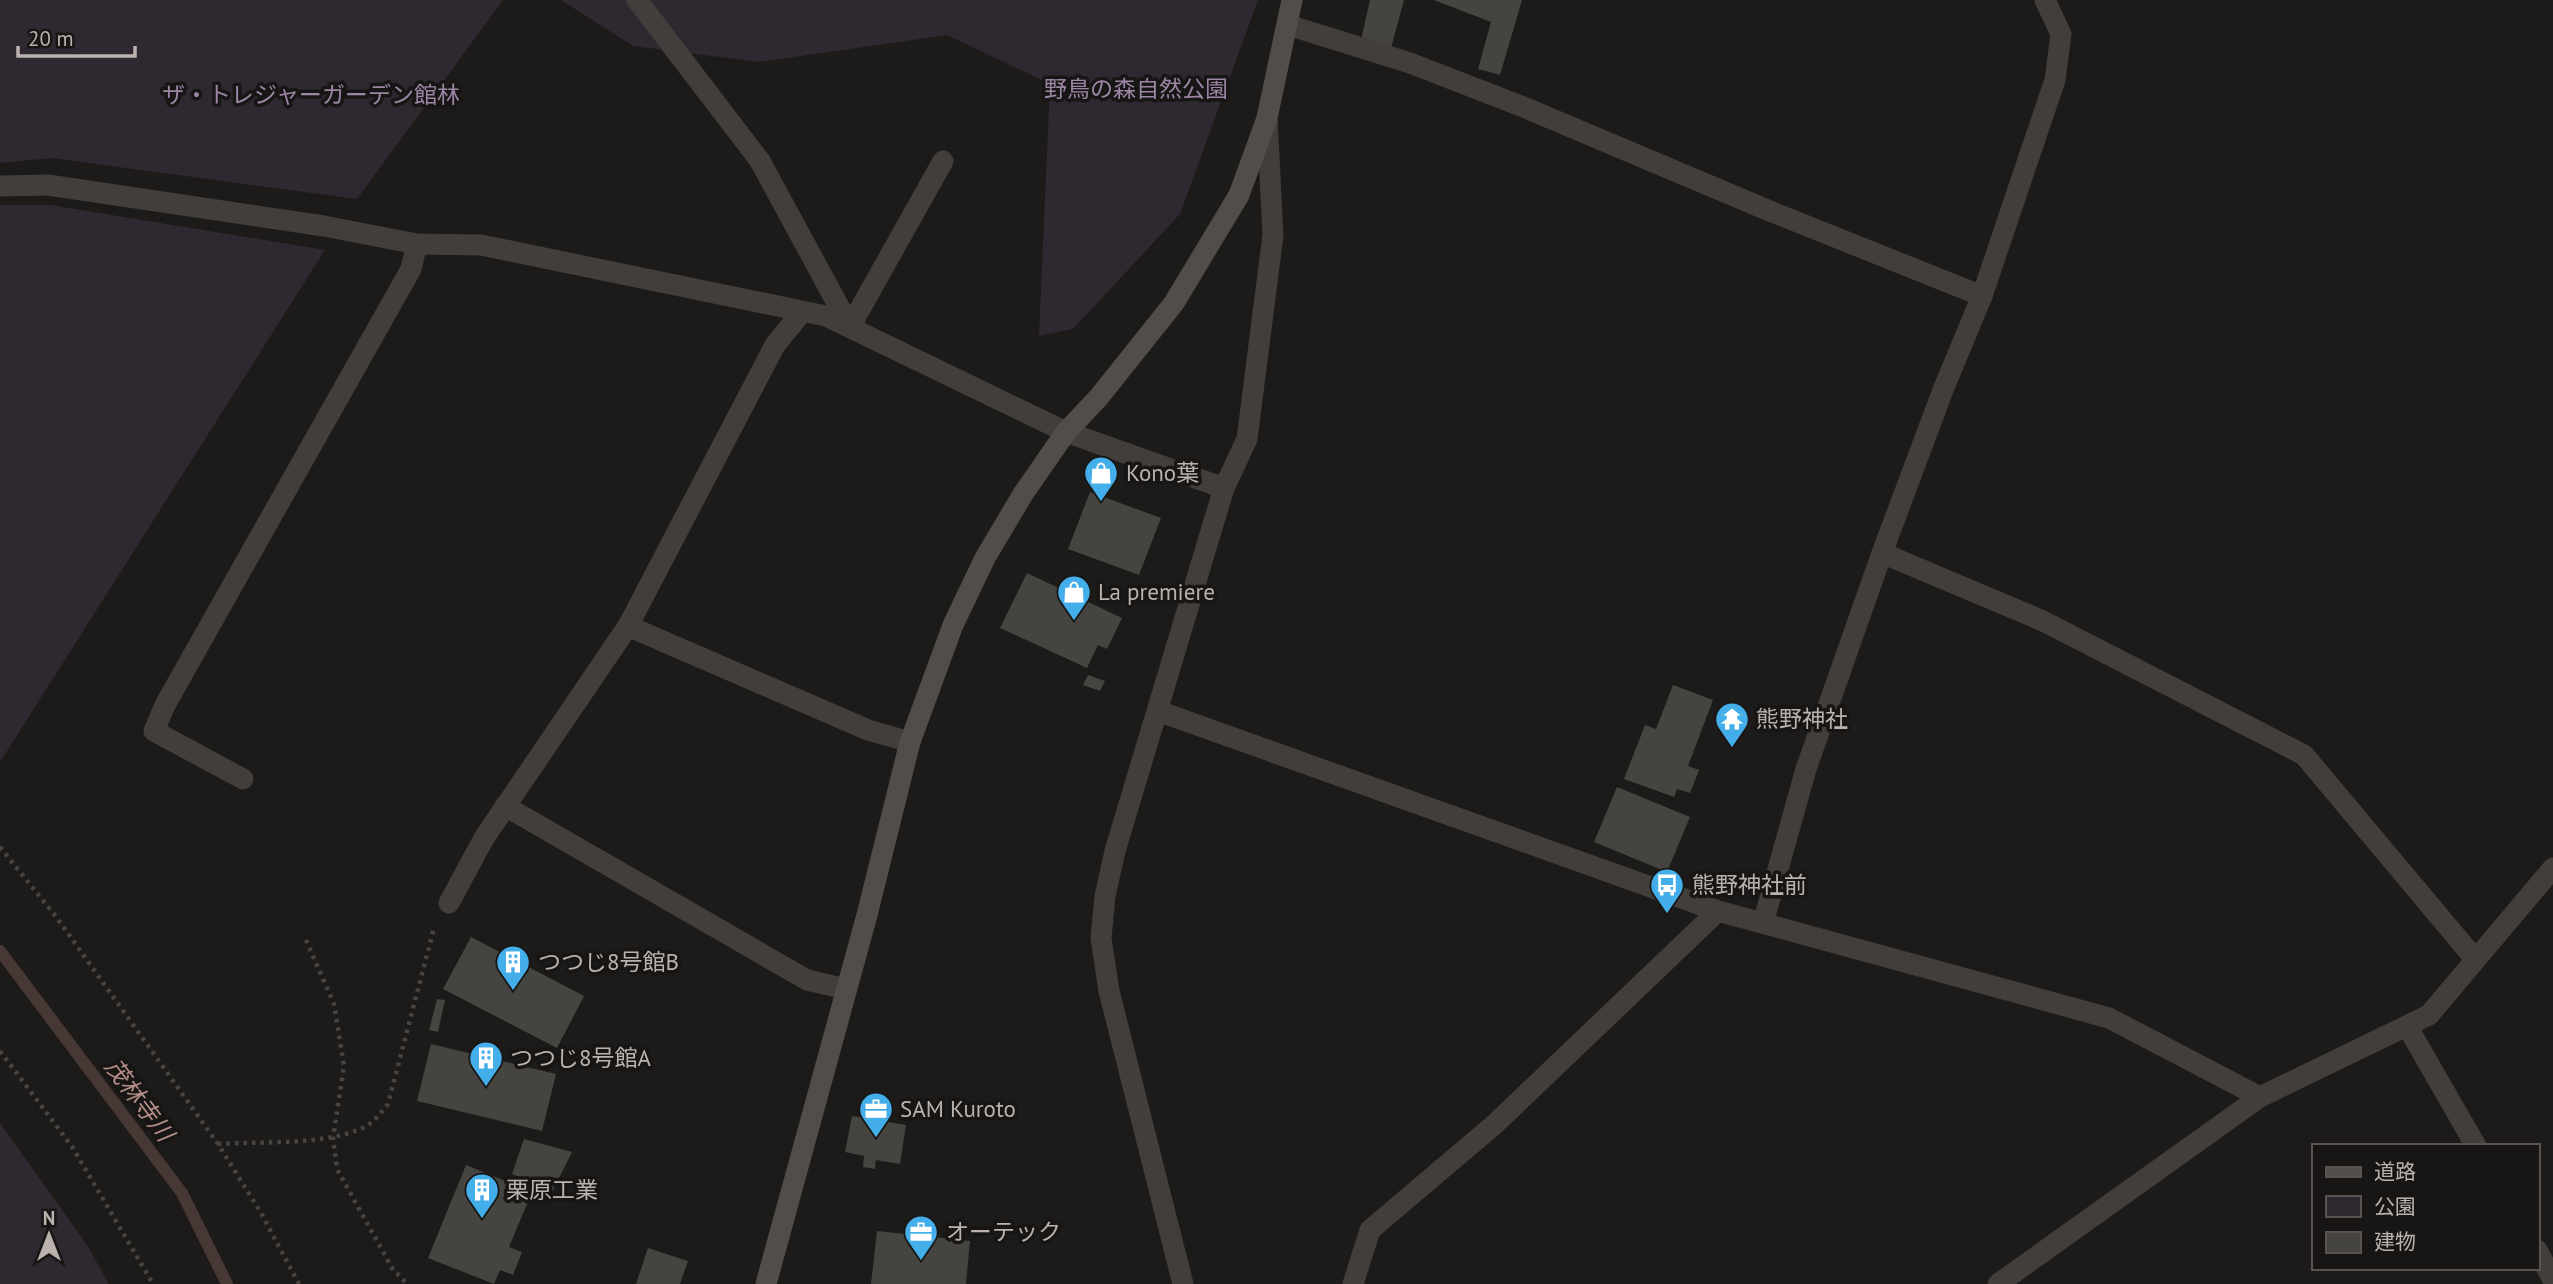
<svg xmlns="http://www.w3.org/2000/svg" width="2553" height="1284" font-family="'PT Sans','Noto Sans JP',sans-serif">
	<style>
		.green { fill: #302831 }
		.lines { fill: none; stroke-linecap: round; stroke-linejoin: round }
		.stream { stroke: #473835; stroke-width: 12 }
		.building { fill: #464441 }
		.path { stroke: #484441; stroke-width: 4.5; stroke-dasharray: 3.5 5; stroke-linecap: butt }
		.lane { stroke: #413e3b; stroke-width: 21 }
		.street { stroke: #413e3b; stroke-width: 21 }
		.secondary { stroke: #514d49; stroke-width: 21 }
		.labels { text-anchor: middle; stroke-width: 7; stroke-linejoin: round; paint-order: stroke }
		.park-label { font-size: 23px; fill: #9d85a5; stroke: #171615 }
		.poi-label { font-size: 23px; fill: #bbb2ad; stroke: #171615; text-anchor: start }
		.water-label { font-size: 24px; font-style: italic; fill: #b48e86; stroke: #171615 }
	</style>
	<rect width="100%" height="100%" fill="#1c1b1a"/>
	<path class="green" d="M0 0H503L357 199 52 158 0 163Z
		M561 0H1258L1180 214 1073 329 1039 336 1050 84 947 35 759 62 633 46Z
		M0 205H51L325 250 0 762Z
		M0 1123 87 1245 109 1284H0Z"/>
	<g class="lines">
		<path class="stream" d="M0 951 182 1193 227 1284"/>
	</g>
	<path class="building" d="M1370 0H1404L1391 48 1361 40Z
		M1434 0H1522L1500 75 1478 69 1491 22Z
		M1090 492 1161 518 1139 575 1068 549Z
		M1027 573 1122 618 1107 649 1098 645 1087 668 1000 628Z
		M1088 675 1105 681 1100 691 1083 685Z
		M1673 685 1713 700 1688 766 1699 770 1690 793 1677 789 1674 797 1624 779 1645 725 1656 729Z
		M1617 787 1690 817 1667 872 1594 842Z
		M471 937 584 996 557 1048 443 989Z
		M437 999 445 1000 438 1032 429 1030Z
		M431 1044 556 1074 542 1131 417 1101Z
		M852 1116 906 1125 900 1164 876 1160 875 1169 863 1167 864 1156 845 1152Z
		M524 1139 572 1152 552 1192 512 1174Z
		M466 1165 532 1192 509 1247 522 1252 513 1275 500 1270 494 1284 428 1258Z
		M877 1231 970 1241 966 1284H871Z
		M648 1248 688 1261 680 1284H636Z"/>
	<g class="lines">
		<path class="path" d="M0 847 57 918 218 1144 261 1213 299 1284
			M306 940 334 1004 344 1066 333 1138 337 1169 392 1268 407 1284
			M0 1051 73 1148 153 1284
			M218 1144C264 1141 324 1146 365 1127 375 1121 381 1113 388 1104L434 928"/>
		<path class="lane" d="M637 0 760 161 850 327
			M1288 25 1410 63 1521 106 1765 209 1982 296
			M850 327 943 161"/>
		<path class="street" d="M0 186 48 185 324 226 417 244 481 245 826 316 1066 432 1224 488 1115 851 1105 896 1101 938 1109 991 1183 1284
			M1224 488 1247 439 1273 235 1267 118
			M1882 553 2043 621 2304 755 2475 959
			M628 626 868 730 910 742
			M1158 711 1718 911 2109 1018 2260 1097
			M243 779 154 731 165 705 411 269 417 244
			M505 806 807 980 846 989
			M449 903 484 838 628 626 775 345 802 312
			M1763 923 1806 769 1882 553 1943 390 1982 296 2055 80 2061 34 2045 0
			M2407 1026 2476 1146
			M2537 1250 2553 1280
			M1353 1284 1370 1230 1495 1124 1718 911
			M1998 1284 2260 1097 2429 1015 2553 868"/>
		<path class="secondary" d="M766 1284 867 915 910 742 953 625 985 558 1023 494 1066 432 1099 397 1174 303 1239 195 1267 118 1292 0"/>
	</g>
	<defs>
		<g id="shop-pin" transform="scale(1.75)"><path d="M0 17L-7.5 6A9.5 9.5 0 1 1 7.5 6Z" fill="#44aeea" stroke="#171615"/><path d="M-5-2.5h2.3a2.7 3.5 0 0 1 5.4 0H5L5.5 6h-11ZM-1.5-2.5h3a1.5 2.3 0 0 0-3 0Z" fill="#fff"/></g>
		<g id="temple-pin" transform="scale(1.75)"><path d="M0 17L-7.5 6A9.5 9.5 0 1 1 7.5 6Z" fill="#44aeea" stroke="#171615"/><path d="M0-6L5-2H3V0L6.5 2.5H4V6H1.5V3h-3V6H-4V2.5H-6.5L-3 0V-2H-5Z" fill="#fff"/></g>
		<g id="bus-pin" transform="scale(1.75)"><path d="M0 17L-7.5 6A9.5 9.5 0 1 1 7.5 6Z" fill="#44aeea" stroke="#171615"/><path d="M-5-6H5V4H4V6H2V4H-2V6H-4V4H-5ZM-3.5-4V0h7V-4ZM-3.5 1.2v1.5H-2V1.2ZM2 1.2v1.5H3.5V1.2Z" fill="#fff"/></g>
		<g id="building-pin" transform="scale(1.75)"><path d="M0 17L-7.5 6A9.5 9.5 0 1 1 7.5 6Z" fill="#44aeea" stroke="#171615"/><path d="M-4-6H4V6H1V3H-1V6H-4ZM-2.5-4.3h1.7v1.8h-1.7ZM.8-4.3h1.7v1.8H.8ZM-2.5-1h1.7V.8h-1.7ZM.8-1h1.7V.8H.8Z" fill="#fff"/></g>
		<g id="office-pin" transform="scale(1.75)"><path d="M0 17L-7.5 6A9.5 9.5 0 1 1 7.5 6Z" fill="#44aeea" stroke="#171615"/><path d="M-6-3h4V-5.5h4V-3h4V5H-6ZM-1-4.5V-3h2v-1.5ZM-6 0V1H6V0Z" fill="#fff"/></g>
	</defs>
	<g fill-rule="evenodd">
		<use href="#shop-pin" x="1101" y="473"/>
		<use href="#shop-pin" x="1074" y="592"/>
		<use href="#temple-pin" x="1732" y="719"/>
		<use href="#bus-pin" x="1667" y="885"/>
		<use href="#building-pin" x="513" y="962"/>
		<use href="#building-pin" x="486" y="1058"/>
		<use href="#office-pin" x="876" y="1109"/>
		<use href="#building-pin" x="482" y="1190"/>
		<use href="#office-pin" x="921" y="1232"/>
	</g>
	<g class="labels">
		<g class="park-label">
			<text x="1136" y="97">野鳥の森自然公園</text>
			<text x="311" y="103">ザ・トレジャーガーデン館林</text>
		</g>
		<g class="poi-label">
			<text x="1126" y="481">Kono葉</text>
			<text x="1098" y="600">La premiere</text>
			<text x="1756" y="727">熊野神社</text>
			<text x="1692" y="893">熊野神社前</text>
			<text x="538" y="970">つつじ8号館B</text>
			<text x="510" y="1066">つつじ8号館A</text>
			<text x="900" y="1117">SAM Kuroto</text>
			<text x="506" y="1198">栗原工業</text>
			<text x="946" y="1240">オーテック</text>
		</g>
		<g class="water-label">
			<text transform="translate(139 1100) rotate(53)" y="8">茂林寺川</text>
		</g>
	</g>
	<rect x="2312" y="1144" width="228" height="126" fill="#171615" stroke="#595452" stroke-width="2"/>
	<rect x="2326" y="1167" width="35" height="10" fill="#514d49" stroke="#595452" stroke-width="2"/>
	<text x="2374" y="1179" font-size="21" fill="#bbb2ad">道路</text>
	<rect x="2326" y="1196" width="35" height="21" fill="#302831" stroke="#595452" stroke-width="2"/>
	<text x="2374" y="1214" font-size="21" fill="#bbb2ad">公園</text>
	<rect x="2326" y="1232" width="35" height="21" fill="#464441" stroke="#595452" stroke-width="2"/>
	<text x="2374" y="1249" font-size="21" fill="#bbb2ad">建物</text>
	<g transform="translate(49 1235)" stroke="#171615" stroke-width="5" paint-order="stroke">
	<path d="M0-5L12 26L0 18L-12 26Z" fill="#bbb2ad"/>
	<text y="-10" font-size="19" font-weight="bold" text-anchor="middle" fill="#bbb2ad">N</text>
	</g>
	<path d="M18 46v10h117v-10" fill="none" stroke="#bbb2ad" stroke-width="3.5"/>
	<text x="28" y="46" font-size="21" fill="#bbb2ad" stroke="#171615" stroke-width="5" paint-order="stroke">20 m</text>
</svg>
